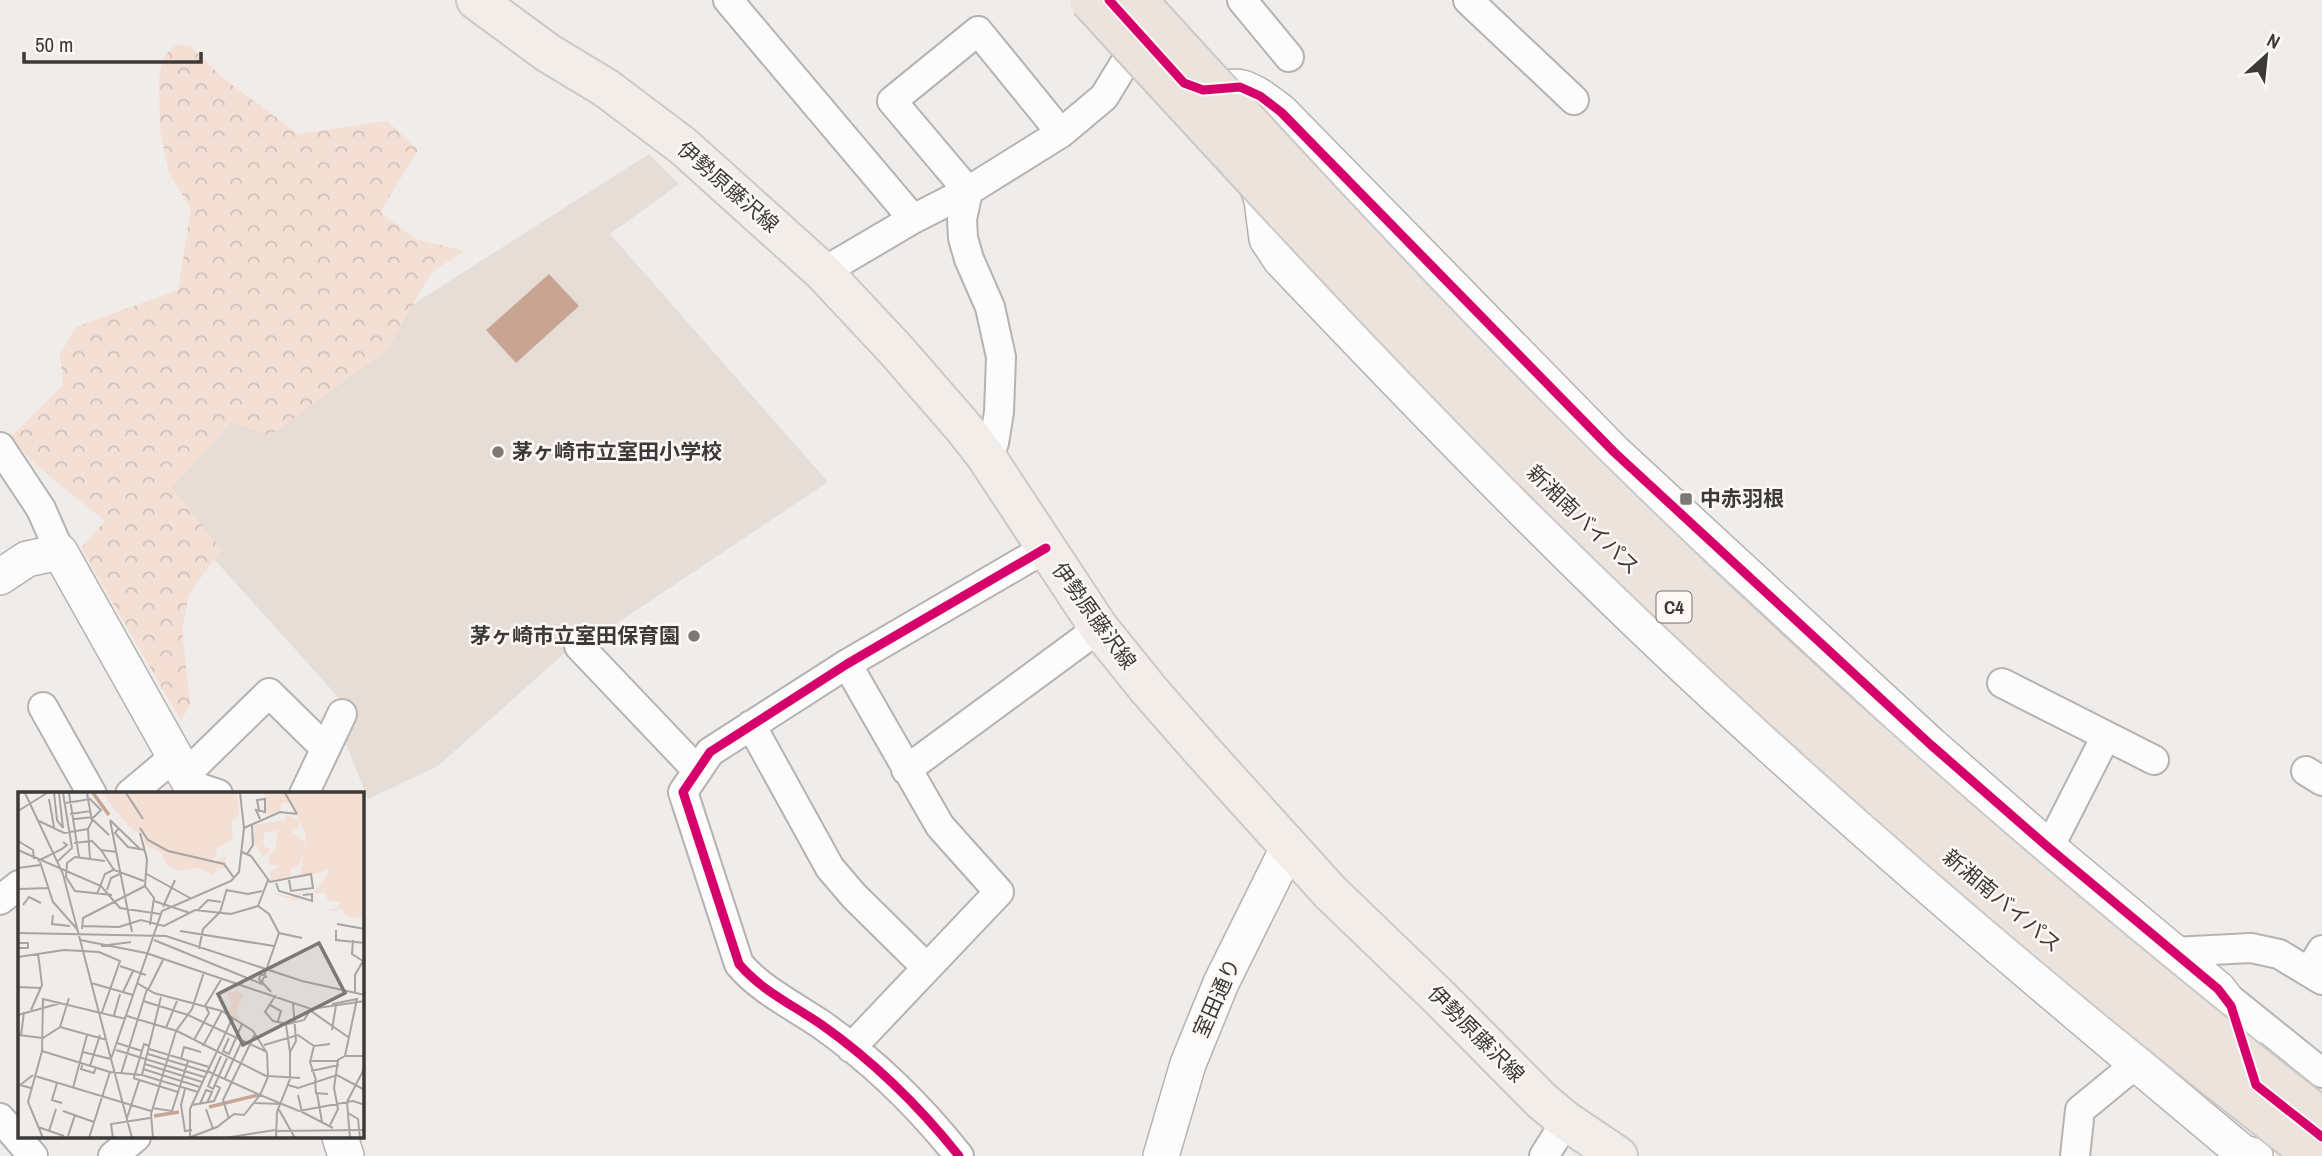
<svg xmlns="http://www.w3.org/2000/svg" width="2322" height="1156" font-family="'Archivo Narrow','Noto Sans JP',sans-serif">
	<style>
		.built { fill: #e6ddd7 }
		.forest { fill: url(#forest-crowns) }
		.water { fill: #c8a592 }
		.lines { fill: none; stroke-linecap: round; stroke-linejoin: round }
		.minor-casing { stroke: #b5b3b1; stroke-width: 32 }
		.tertiary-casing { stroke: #b5b3b1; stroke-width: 38 }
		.primary-casing { stroke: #cbc9c8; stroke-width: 42 }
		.minor { stroke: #fdfcfc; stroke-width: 28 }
		.tertiary { stroke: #fdfcfc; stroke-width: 35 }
		.primary { stroke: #f2ede9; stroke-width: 38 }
		.motorway-bridge-casing { stroke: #cbc9c8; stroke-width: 42; stroke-linecap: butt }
		.motorway-bridge { stroke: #ece3dd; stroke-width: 38 }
		.cycleway-casing { stroke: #fef8f5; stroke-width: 13 }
		.cycleway { stroke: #d6006c; stroke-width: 9 }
		.poi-dot { fill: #7b7876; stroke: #fef8f5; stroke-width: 2.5 }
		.labels { text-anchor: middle; stroke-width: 5; stroke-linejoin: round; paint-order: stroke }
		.shield { fill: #fef8f5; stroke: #767271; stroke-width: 2 }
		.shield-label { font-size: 19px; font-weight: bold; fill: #3c3938 }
		.street-label { font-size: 21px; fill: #3c3938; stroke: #fef8f5 }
		.poi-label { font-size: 21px; font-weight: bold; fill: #3c3938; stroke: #fef8f5; text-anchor: start }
		.inset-river { fill: none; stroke: #c8a592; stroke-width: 3.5 }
		.inset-road { fill: none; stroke: #a7a4a3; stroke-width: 2 }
		.view { fill: #7b7876; fill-opacity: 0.15; stroke: #7b7876; stroke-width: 3.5 }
		.inset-edge { fill: none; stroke: #3c3938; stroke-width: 3.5 }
	</style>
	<defs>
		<pattern id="forest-crowns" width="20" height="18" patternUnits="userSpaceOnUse" patternTransform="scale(1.75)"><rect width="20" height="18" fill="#f4dfd4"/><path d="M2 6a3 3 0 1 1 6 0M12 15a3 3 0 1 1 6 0" fill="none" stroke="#d2c0b7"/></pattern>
	</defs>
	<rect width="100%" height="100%" fill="#efecea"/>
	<path class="built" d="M649 154 679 184 610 234 828 482 605 631 568 650 438 766 368 799 341 732 347 707 150 488 244 412Z"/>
	<path class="forest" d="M176 45 190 46 222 77 298 134 387 121 418 150 380 212 415 239 464 251 431 273 387 350 269 436 232 422 172 487 221 550 189 594 182 630 190 704 181 721 81 548 105 521 38 467 10 438 63 385 60 354 76 327 178 290 191 209 169 173 160 130 159 78 164 56Z"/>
	<path class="water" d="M549 274 579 306 516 363 486 330Z"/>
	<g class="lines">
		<g class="minor-casing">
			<path id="minor" d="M728 0 913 219
				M1242 0 1289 57
				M1468 0 1574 100
				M823 272 913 219 968 191 1061 133 1104 97 1143 33
				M0 447 41 509 60 552
				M985 455 994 443 999 412 1001 357 990 307 969 259 963 238 962 219 968 191 892 101 978 31 1061 133
				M579 646 696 769
				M847 664 940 826 999 892 851 1048
				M2002 683 2154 760
				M43 707 92 794
				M751 725 830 868 854 896 927 968
				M906 770 1099 628
				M2306 771 2322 781
				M185 775 269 693 325 748
				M191 785 218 794
				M130 794 174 757
				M304 794 342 714
				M2049 848 2106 736
				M0 900 19 885
				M2173 952 2251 948 2279 954 2322 980
				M2309 972 2322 950
				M2225 995 2322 1073
				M0 1118 33 1156
				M113 1156 136 1137
				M959 1156C920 1107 873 1061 822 1025 793 1005 762 991 739 964L683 792 710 752 847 664 1046 548
				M1544 1156 1566 1121
				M2075 1156 2080 1110 2136 1064"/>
		</g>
		<g class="tertiary-casing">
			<path id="tertiary" d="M1197 88C1211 94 1227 84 1242 88 1256 92 1269 103 1281 112L1614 452 1931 745 2049 848 2218 989 2231 1006 2256 1085 2322 1137
				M1253 174 1262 200 1267 239 1281 260C1424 410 1567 559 1719 699 1889 856 2066 1005 2243 1153L2255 1156
				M0 577 27 559 60 552 196 794
				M340 1137 346 1156
				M1161 1156 1188 1064 1221 983 1289 846"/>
		</g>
		<g class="primary-casing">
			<path id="primary" d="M476 0 548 53 606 88 683 146 823 272 896 350 963 427 985 455 1099 628 1149 690 1206 755 1330 892 1441 999 1542 1101 1566 1121 1618 1156"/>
		</g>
		<use href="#minor" class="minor"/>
		<use href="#tertiary" class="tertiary"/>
		<use href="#primary" class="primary"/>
		<g class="motorway-bridge-casing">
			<path id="motorway-bridge" d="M1089 0C1232 156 1375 312 1525 463 1772 710 2037 941 2314 1156
				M1137 0C1266 142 1395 282 1530 418 1778 668 2044 901 2322 1118"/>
		</g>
		<use href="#motorway-bridge" class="motorway-bridge"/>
		<g class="cycleway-casing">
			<path id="cycleway" d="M1109 0 1184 83 1203 90 1240 87 1260 96 1281 112 1614 452 1931 745 2049 848 2218 989 2231 1006 2256 1085 2322 1137
				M959 1156C920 1107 873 1061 822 1025 793 1005 762 991 739 964L683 792 710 752 847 664 1046 548"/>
		</g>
		<use href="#cycleway" class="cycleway"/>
	</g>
	<g class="poi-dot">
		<circle cx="498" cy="452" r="7"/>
		<rect x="1679" y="492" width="14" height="14" rx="3.5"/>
		<circle cx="694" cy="636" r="7"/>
	</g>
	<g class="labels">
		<rect class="shield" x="1656.5" y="591.5" width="35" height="31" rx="5"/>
		<g class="shield-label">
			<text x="1674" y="614">C4</text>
		</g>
		<g class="street-label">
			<text transform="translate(728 187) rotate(41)" y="7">伊勢原藤沢線</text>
			<text transform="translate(1583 520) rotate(44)" y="7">新湘南バイパス</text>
			<text transform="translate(1094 616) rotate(54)" y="7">伊勢原藤沢線</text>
			<text transform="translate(2002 901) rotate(40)" y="7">新湘南バイパス</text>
			<text transform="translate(1217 998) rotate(-66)" y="7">室田通り</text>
			<text transform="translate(1476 1034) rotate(45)" y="7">伊勢原藤沢線</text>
		</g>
		<g class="poi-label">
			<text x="512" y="459">茅ヶ崎市立室田小学校</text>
			<text x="1700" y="506">中赤羽根</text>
			<text x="680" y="643" text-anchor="end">茅ヶ崎市立室田保育園</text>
		</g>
	</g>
	<g transform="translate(18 792)">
		<rect width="346" height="346" fill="#efecea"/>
		<path d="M87 1H211L215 48 199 56 197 68 155 61 133 49ZM268 1H346V106L310 78 282 86 288 43Z" fill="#f4dfd4"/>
		<path d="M83 1H89L148 58 199 70 208 63 207 76H198L196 83 180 76 162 79 149 73 143 60 127 53 124 43 113 37ZM145 1H159L161 5 169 1 158 20 151 18ZM192 1H198L197 9 187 31 180 42 170 46V37L185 19ZM205 1H219L221 24 210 32 205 28 211 15ZM291 1H322V22L312 17 304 3 294 7ZM247 2H271L286 36 272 11H263L262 19 249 23ZM268 22 280 29 282 34 274 40 286 50 287 56 281 73 273 76 272 87 253 89 252 80 261 74 252 73 250 66 257 57 260 39 246 40V54L253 58 245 65 236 49V33L267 28ZM312 79 346 104V127L328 124 323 115 320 119 310 118 320 116 322 110 310 109 307 101H286L279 109 250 100 275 105 280 101 296 100ZM219 199 226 203 218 220 224 229 210 221 214 211 208 201Z" fill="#f4dfd4"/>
		<path class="inset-river" d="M75 1 91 23M191 315 240 303M136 324 161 320"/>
		<path class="inset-road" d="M7 1 45 82 93 267 65 260M36 1 39 28 45 36M41 1 45 36M51 1 61 65M69 1 74 29 70 37 72 67M108 1 125 27M267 1 279 22M31 7 36 35M48 11 72 7 83 18 76 25 56 27M241 18 239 8 247 7V20L238 18 242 27M0 19 29 1M52 22 73 19M74 27 91 43M92 28 114 140M92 28 122 57M21 29 46 41 70 37M101 36 97 41 110 55 127 58M122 36 130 48 150 59 206 72 216 86M226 36 262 20 279 22M122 41 129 67 127 94 136 106 132 133M0 49 15 58 16 67M56 51 74 49 83 58M0 58 83 94 102 116 142 122M99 60 83 58 96 78 126 89M224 60 233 64 252 90 293 82 295 96 273 99 271 88M229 62 235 53 234 33M20 69 44 57 49 53 45 50M40 69 54 56 45 1M87 69 57 65 49 71 48 85 57 99 94 103M22 70 35 110 59 137M0 76 22 73M127 81 172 106M258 91 261 99 294 109V102L285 103M0 97 31 96M89 98 93 86 102 82M208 98 230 102 244 99M79 102 87 82 97 77M136 109 172 121M5 113 11 105 23 111M240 114 251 122 261 141 284 146M240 114 250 88M145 115 157 88M180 118 190 108 203 110M202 120 209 97M35 123 34 132 52 134M319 132 347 137M64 134 101 135 123 128 146 134 177 118 213 122 240 114M64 137 65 126 127 94M318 138V148L347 151M162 139 256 154M0 141 148 144 284 189 347 203M62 148 128 161M136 148 244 192M335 148 334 162 345 169 337 183V200M83 154 113 150M1 156H10V151H1M181 157 185 137 202 120M128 161 293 217 347 209M0 165 46 158 81 160 102 169 84 220M102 174 128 183M249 185 243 182 241 187 253 200M73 191 115 203M119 191 136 201 204 219 235 239 249 261 250 285 242 303 281 319 335 309 347 313M243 193 261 141M0 195 23 196M130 198 145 168M105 200 115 179M258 203 247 220 255 229 270 232 286 228 293 217M125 209 170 223 249 260M314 212 339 207 327 264H347M252 213 263 219 260 229M187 214 204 186M13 218 24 193 20 161M293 219 330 245M0 223 43 211M96 223 102 202M109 224 159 239 250 285M268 233 272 260M42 235 89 248M148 236 159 209M314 238 318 213M0 243 25 246 42 235 51 206M3 243 6 220M211 246 205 259 211 262 224 232M176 248 191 221 188 215M99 251 124 259M246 253 280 243 296 254 312 252M185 254 204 219M296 254 292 270 298 288M131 257 191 275M98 258 186 285M24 259 92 280M130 262 189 280M203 264 190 294 195 297 209 266M163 267 166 255 183 260M293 269H320M65 271 63 277 76 281 78 275M127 272 184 290M72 274 82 243M125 277 182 295M293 279 321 273M103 282 129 197M124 283 143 205M17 284 133 319M250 284 282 286M116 285 126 252 132 254M115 286 160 300M207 286 223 251M297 288 298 301 310 302M39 291 34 308 44 311M270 293 280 296 319 283 345 297 347 306M13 296 2 293 15 283M55 296 69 243M167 297 163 313 167 339 174 338M299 301 304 330M280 303 284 320 315 336M237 311 262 312M182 312 188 298 194 300 189 311M174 313 196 309 202 296 197 293M134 316 154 319 170 269M260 316 277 346M188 317 195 337M45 319 76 330M330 321 340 327 342 346M109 326 121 289M211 327 205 308 237 242M312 333 320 317 316 296 320 268 327 264M20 335 46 344M31 339 38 317M257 339 347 338M50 344 57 323M172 345V317L215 225M25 346 10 310 24 259 25 207 108 227M71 346 92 280 124 283 180 300M95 346 93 332 132 326M114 346 93 267 144 119 213 89 221 80 226 36 222 1M135 346 133 322 158 239 174 217 186 180M170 346 199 335 216 322 226 323 242 303 189 279M207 346 257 338M258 346 259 320 272 287V260L278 249 275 211M332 346 329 310 347 275"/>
		<path class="view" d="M301 151 327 201 225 253 200 202Z"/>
		<rect width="346" height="346" class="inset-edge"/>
	</g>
	<g transform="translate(2266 56) rotate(27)" stroke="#fef8f5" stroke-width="5" paint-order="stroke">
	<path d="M0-5L12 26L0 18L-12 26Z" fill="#3c3938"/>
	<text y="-10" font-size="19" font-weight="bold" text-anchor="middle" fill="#3c3938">N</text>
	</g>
	<path d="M24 52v10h177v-10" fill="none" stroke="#3c3938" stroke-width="3.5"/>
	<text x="35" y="52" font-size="21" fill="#3c3938" stroke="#fef8f5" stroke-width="5" paint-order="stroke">50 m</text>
</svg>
